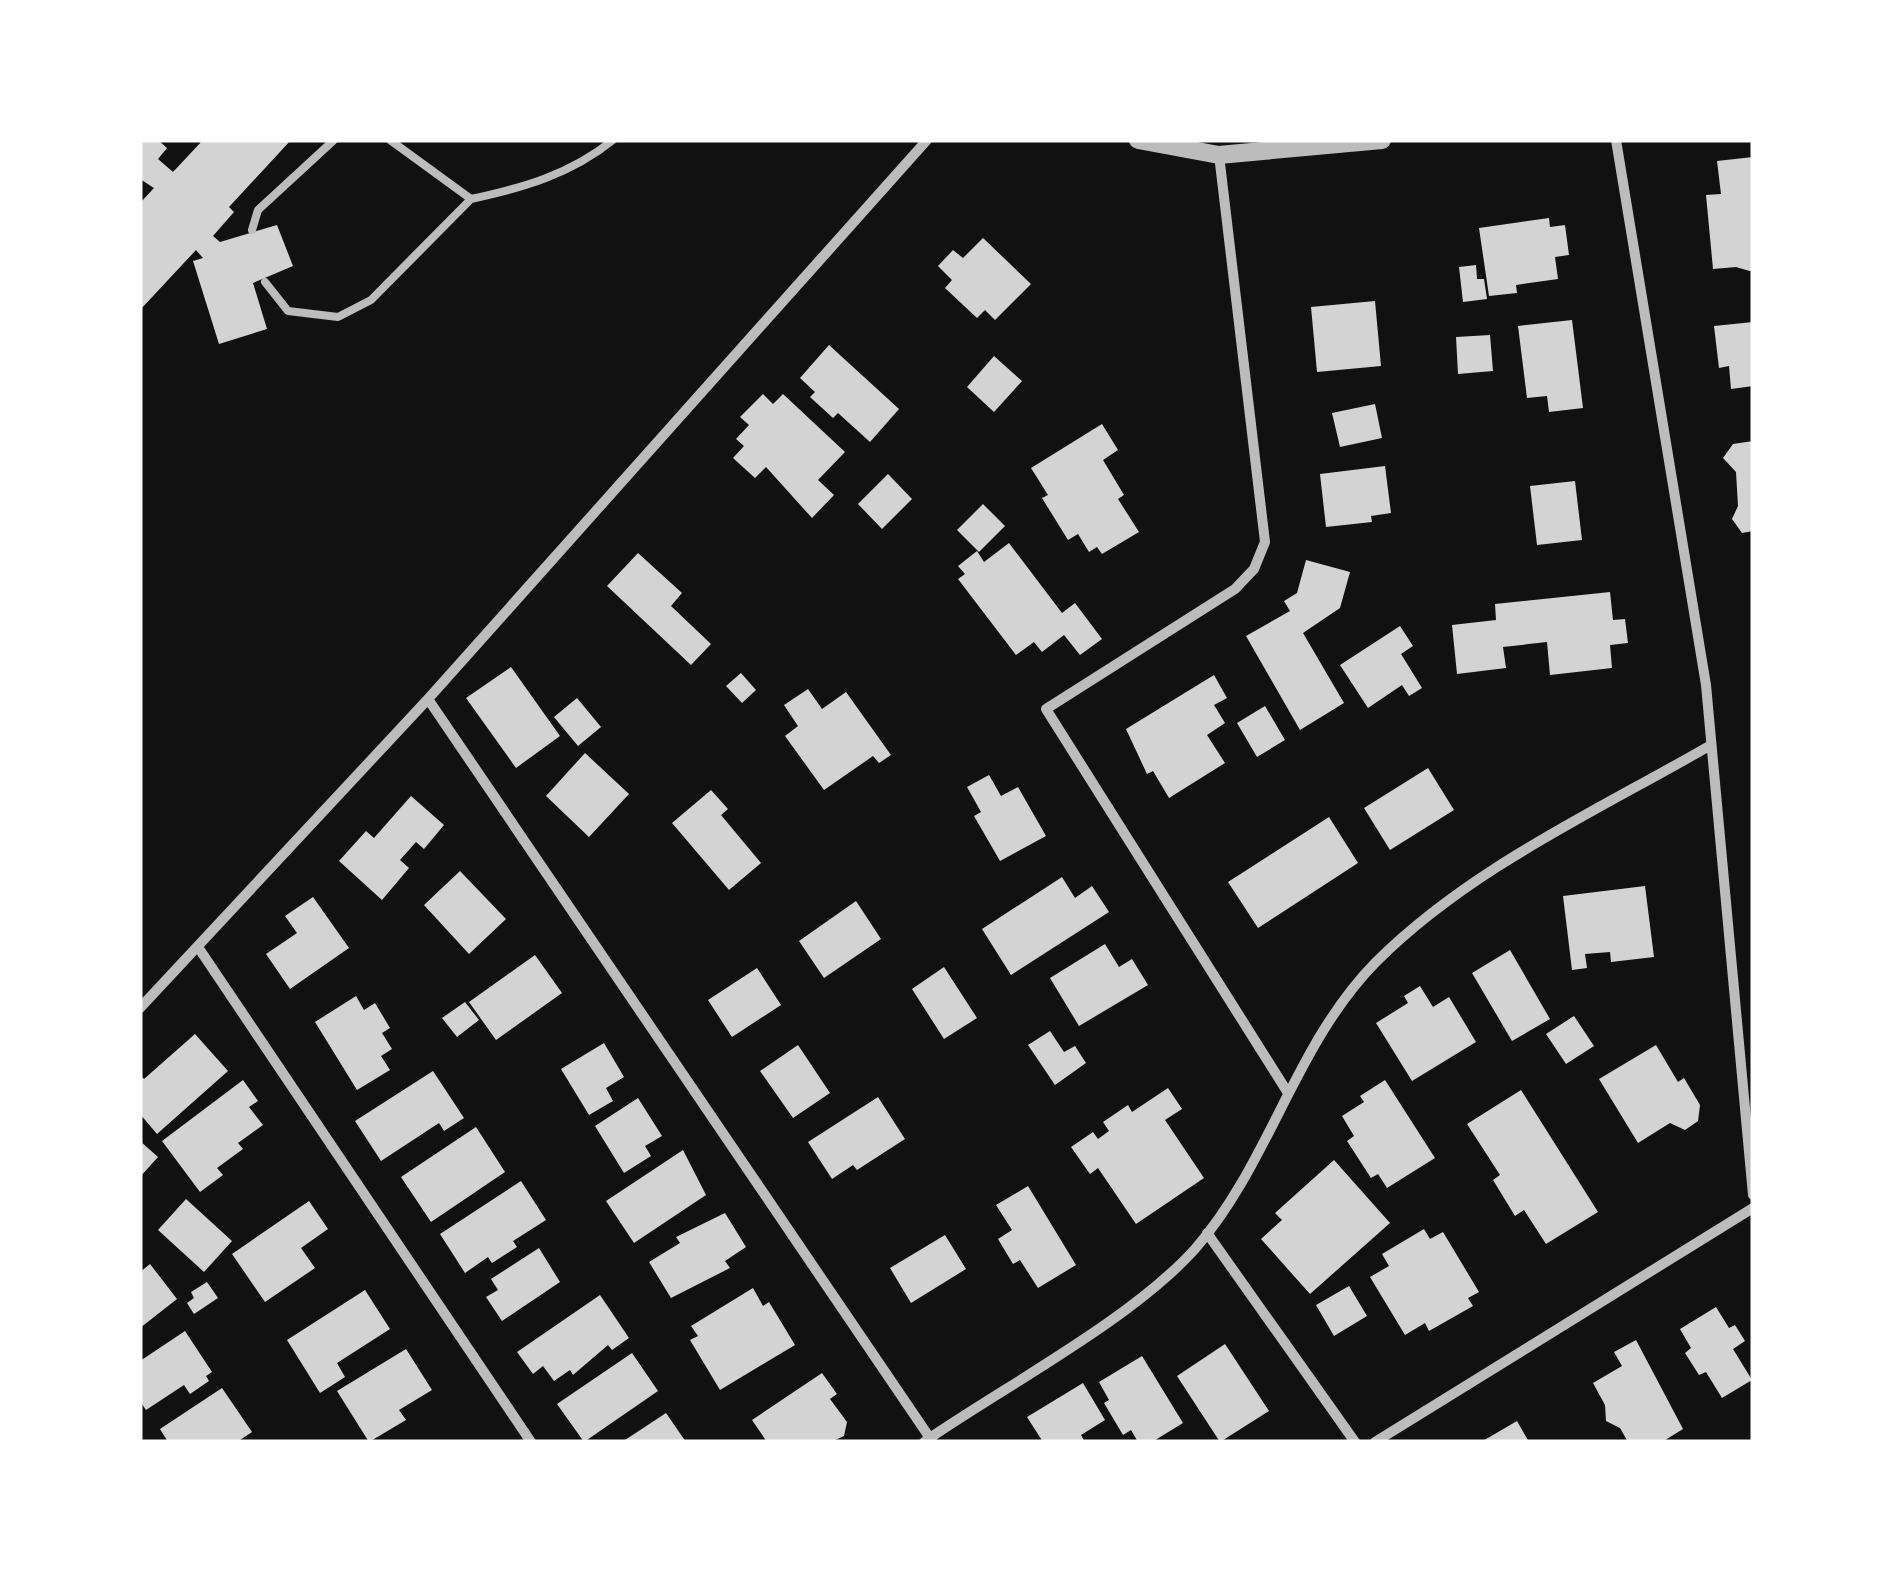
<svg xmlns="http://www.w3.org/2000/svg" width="1893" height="1582" font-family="Helvetica,sans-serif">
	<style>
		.building { fill: #d3d3d3 }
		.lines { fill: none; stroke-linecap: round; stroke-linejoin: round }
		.service { stroke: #bcbcbc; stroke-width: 8 }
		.minor { stroke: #bcbcbc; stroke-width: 10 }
		.tertiary { stroke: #bcbcbc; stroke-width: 18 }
	</style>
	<rect width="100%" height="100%" fill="#111"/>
	<path class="building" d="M140 140H158L167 148 158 159 173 172 203 140H291L229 207 234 212 213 236 220 242 277 225 293 266 253 283 267 329 219 344 193 261 203 258 196 250 140 310V203L154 188 140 179Z
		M1753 157V272L1736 267 1713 269 1706 195 1721 194 1717 161Z
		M1549 218 1550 227 1565 225 1569 255 1555 257 1558 279 1516 285 1517 293 1489 296 1479 228Z
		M983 238 1031 284 995 320 985 310 977 318 945 288 952 280 938 266 953 250 963 258Z
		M1476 265 1477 279H1484L1487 299 1463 302 1459 267Z
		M1375 301 1381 366 1317 372 1311 307Z
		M1572 320 1583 408 1549 412 1547 396 1527 398 1518 326Z
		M1753 322V386L1731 389 1729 366 1719 368 1714 326Z
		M1490 335 1493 371 1458 374 1456 337Z
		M829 345 899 409 870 442 838 413 833 418 810 397 815 392 800 378Z
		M994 356 1022 381 994 412 967 387Z
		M763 394 773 404 783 394 845 452 818 480 834 495 812 518 766 467 755 478 733 458 744 446 736 439 749 425 740 417Z
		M1375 404 1382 438 1340 447 1332 413Z
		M1102 424 1118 450 1103 460 1124 495 1118 499 1139 532 1102 554 1097 547 1089 552 1078 534 1068 540 1042 498 1048 495 1031 468Z
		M1753 441V531L1742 533 1732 519 1738 506 1736 472 1723 458 1733 444Z
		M1385 466 1391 513 1371 516 1372 522 1326 527 1320 474Z
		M888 474 912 499 882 529 858 504Z
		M1575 481 1582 540 1537 545 1530 486Z
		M983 504 1005 526 979 552 957 530Z
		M1009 543 1062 613 1075 603 1102 639 1080 655 1064 635 1042 652 1034 642 1016 655 958 579 965 574 958 566 977 551 984 562Z
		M638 553 682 593 671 606 711 644 691 665 607 586Z
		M1306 560 1350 572 1340 608 1303 633 1344 703 1300 730 1246 636 1290 611 1284 601 1297 593Z
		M1610 592 1613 620 1625 619 1628 643 1610 645 1612 668 1550 675 1547 642 1503 647 1506 668 1457 674 1452 625 1496 620 1495 604Z
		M1400 626 1413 646 1401 654 1422 688 1409 696 1402 685 1368 708 1340 665Z
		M511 667 560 736 516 768 466 698Z
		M741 673 756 690 742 703 726 686Z
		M1214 675 1227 698 1214 705 1225 723 1207 735 1225 763 1169 798 1153 771 1147 774 1126 729Z
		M808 689 822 709 846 692 891 755 879 763 873 756 824 790 785 736 798 726 784 705Z
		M577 698 601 727 578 746 554 717Z
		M1265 706 1285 740 1257 757 1237 723Z
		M585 753 629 794 589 837 546 796Z
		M1428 768 1454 810 1390 850 1364 808Z
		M989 775 1001 796 1018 787 1046 836 1000 861 974 816 981 812 967 787Z
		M711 790 728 809 721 815 761 863 729 890 672 823Z
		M411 796 444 825 424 849 416 842 400 860 409 868 382 900 339 861 366 831 374 838Z
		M1329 817 1358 863 1258 928 1228 882Z
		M460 871 506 919 469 954 424 905Z
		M1062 877 1075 898 1092 886 1109 912 1011 975 982 929Z
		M1645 886 1654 957 1611 962 1610 952 1585 954 1587 968 1572 970 1563 896Z
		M313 897 349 948 290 989 266 954 297 933 285 916Z
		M856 901 881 939 824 978 799 941Z
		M1105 944 1119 967 1132 959 1148 985 1079 1026 1050 978Z
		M1510 950 1550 1019 1512 1041 1472 973Z
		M535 955 562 993 496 1040 469 1002Z
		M944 967 977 1018 944 1039 912 989Z
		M757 968 781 1005 732 1037 708 1000Z
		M1420 986 1433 1007 1449 997 1476 1042 1412 1081 1376 1023 1408 1003 1404 996Z
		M356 996 364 1010 375 1003 390 1028 382 1033 392 1049 381 1056 390 1070 357 1090 315 1022Z
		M465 1002 479 1020 457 1037 442 1018Z
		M1574 1016 1594 1046 1566 1064 1546 1034Z
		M1050 1031 1064 1052 1075 1046 1086 1063 1055 1085 1028 1045Z
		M195 1034 228 1071 157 1134 140 1114V1075L144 1079Z
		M604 1043 624 1077 606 1088 613 1101 589 1115 561 1069Z
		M798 1045 830 1093 793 1118 760 1071Z
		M1656 1045 1678 1082 1684 1078 1700 1105 1698 1121 1685 1130 1670 1123 1638 1143 1599 1079Z
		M433 1071 464 1118 444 1131 439 1123 381 1161 355 1121Z
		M243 1080 258 1101 249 1107 263 1125 238 1143 243 1149 217 1168 223 1175 200 1192 162 1141Z
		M1385 1080 1435 1158 1387 1188 1378 1174 1371 1178 1347 1141 1354 1136 1342 1116 1364 1102 1360 1096Z
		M1168 1088 1182 1109 1165 1120 1204 1178 1136 1224 1098 1168 1090 1174 1071 1147 1093 1132 1098 1139 1109 1131 1103 1122 1128 1105 1132 1112Z
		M1521 1090 1598 1212 1546 1244 1524 1210 1515 1216 1493 1180 1500 1175 1467 1124Z
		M878 1097 905 1139 857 1170 853 1165 832 1179 808 1142Z
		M638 1098 662 1136 645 1146 651 1156 624 1173 595 1126Z
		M476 1127 505 1172 431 1222 401 1177Z
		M140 1141 158 1157 140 1177Z
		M683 1150 706 1195 634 1243 606 1201Z
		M1334 1160 1390 1223 1310 1294 1261 1239 1282 1220 1275 1213Z
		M521 1181 546 1220 513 1241 517 1247 492 1263 488 1257 465 1273 440 1234Z
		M1028 1186 1076 1265 1038 1288 1020 1260 1013 1264 998 1239 1012 1230 996 1205Z
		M186 1199 232 1241 204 1272 158 1230Z
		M309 1201 328 1229 301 1248 315 1268 265 1302 232 1254Z
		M725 1213 746 1247 725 1261 730 1268 671 1298 649 1262 680 1243 676 1237Z
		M1424 1229 1430 1239 1443 1232 1479 1292 1468 1298 1473 1306 1429 1331 1425 1323 1405 1335 1370 1277 1389 1266 1382 1254Z
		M945 1235 966 1269 911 1303 890 1268Z
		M539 1248 560 1282 502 1321 486 1297 498 1290 491 1279Z
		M150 1264 177 1299 140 1328V1272Z
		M207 1282 218 1298 194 1314 187 1303 194 1298 191 1292Z
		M1349 1286 1367 1316 1334 1336 1316 1305Z
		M753 1288 763 1306 769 1302 795 1345 720 1390 690 1340 698 1336 691 1326Z
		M365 1290 390 1329 337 1363 345 1377 320 1393 287 1340Z
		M600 1295 629 1338 612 1350 608 1345 573 1375 570 1370 554 1381 543 1366 533 1374 517 1352Z
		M1716 1307 1729 1328 1735 1325 1745 1341 1733 1349 1752 1380 1722 1398 1706 1372 1699 1375 1685 1353 1691 1348 1680 1329Z
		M185 1331 212 1372 206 1376 209 1381 190 1394 184 1385 146 1410 140 1401V1361Z
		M1636 1340 1683 1429 1662 1442H1628L1620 1428 1606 1421 1605 1405 1593 1383 1622 1366 1614 1352Z
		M1225 1344 1269 1411 1220 1442 1177 1376Z
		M406 1349 432 1390 399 1410 406 1420 369 1442 337 1391Z
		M632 1353 658 1391 584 1442 557 1404Z
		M1142 1356 1183 1423 1152 1442H1138L1131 1430 1123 1435 1104 1403 1109 1400 1099 1382Z
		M822 1373 837 1394 830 1399 847 1422 844 1436 831 1442H767L752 1420Z
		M1083 1383 1105 1420 1081 1435 1085 1442H1043L1027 1417Z
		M222 1388 252 1432 237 1442H168L160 1429Z
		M666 1413 686 1442H622Z
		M1517 1421 1529 1442H1481Z"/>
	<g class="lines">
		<path class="service" d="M390 140 471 199C523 188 571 174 613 140
			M252 230 258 210 334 140
			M265 282 288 311 338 317 371 300 471 199"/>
		<path class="minor" d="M1616 140 1706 685 1753 1195
			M1219 155 1265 542 1254 569 1235 589 1046 709 1288 1093
			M428 699 932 1441
			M198 947 531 1442
			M140 1008 428 699 927 140
			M1207 1233 1355 1442
			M924 1442C1005 1386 1131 1320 1195 1249 1270 1163 1295 1044 1376 962 1470 868 1597 811 1711 745
			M1375 1442 1753 1208"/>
		<path class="tertiary" d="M1138 140 1219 155 1382 140"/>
	</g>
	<rect width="1893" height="1582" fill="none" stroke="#ffffff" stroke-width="285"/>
</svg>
